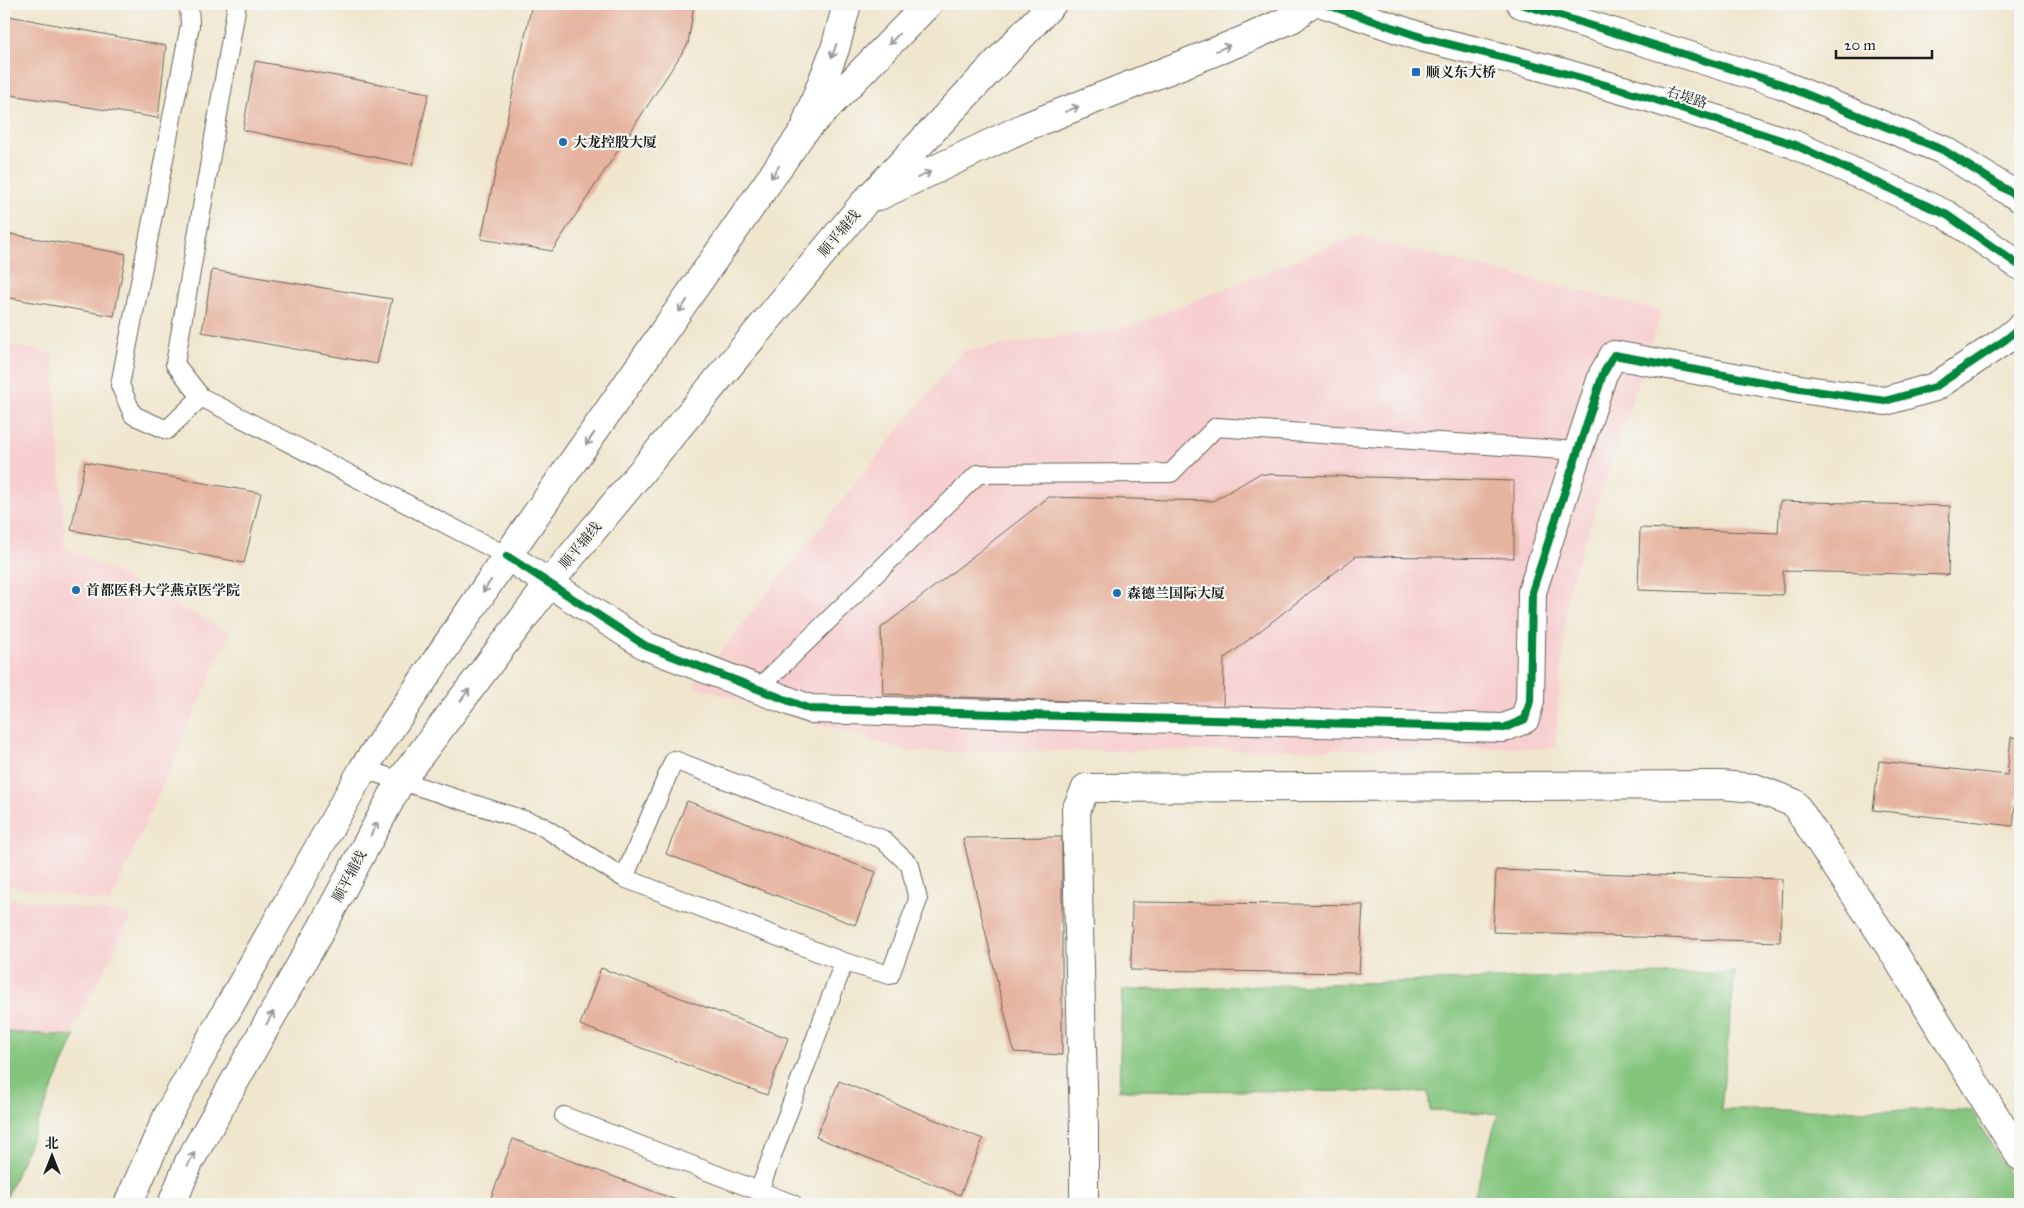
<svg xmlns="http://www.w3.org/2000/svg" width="2024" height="1208" font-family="'IM FELL Great Primer','Noto Serif SC',serif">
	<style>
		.built { fill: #f7cfd0 }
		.green { fill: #84c57e; stroke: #50704d }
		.building { fill: #e6b39f }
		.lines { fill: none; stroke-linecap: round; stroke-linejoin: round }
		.service-casing { stroke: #66635a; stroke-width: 20 }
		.minor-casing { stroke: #66635a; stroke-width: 30 }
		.secondary-casing { stroke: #66635a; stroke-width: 30 }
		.service { stroke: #fff; stroke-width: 18 }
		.minor { stroke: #fff; stroke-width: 28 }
		.secondary { stroke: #fff; stroke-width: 28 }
		.cycleway-casing { stroke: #f6f6f2; stroke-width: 11 }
		.cycleway { stroke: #00873e; stroke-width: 8 }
		.oneway { stroke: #999 }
		.poi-dot { fill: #1f6fb2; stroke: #f6f6f2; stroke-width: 2 }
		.labels { text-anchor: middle; stroke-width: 4.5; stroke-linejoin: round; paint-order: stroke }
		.poi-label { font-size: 14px; font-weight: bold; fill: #1c1c1c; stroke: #f6f6f2; text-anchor: start }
		.street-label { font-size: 14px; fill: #1c1c1c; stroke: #f6f6f2 }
	</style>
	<rect width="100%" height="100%" fill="#f6f6f2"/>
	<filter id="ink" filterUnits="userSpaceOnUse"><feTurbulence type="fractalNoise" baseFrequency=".02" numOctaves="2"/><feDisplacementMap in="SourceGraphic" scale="10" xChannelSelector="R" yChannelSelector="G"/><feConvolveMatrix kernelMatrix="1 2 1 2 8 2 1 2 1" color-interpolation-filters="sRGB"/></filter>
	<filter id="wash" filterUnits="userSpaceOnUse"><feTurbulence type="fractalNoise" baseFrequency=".0096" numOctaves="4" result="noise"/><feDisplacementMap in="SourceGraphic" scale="20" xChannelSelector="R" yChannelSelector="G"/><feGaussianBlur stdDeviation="1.12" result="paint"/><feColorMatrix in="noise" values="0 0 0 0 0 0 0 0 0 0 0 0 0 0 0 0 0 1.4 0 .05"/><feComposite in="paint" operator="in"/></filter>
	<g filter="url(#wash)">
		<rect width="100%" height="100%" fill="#f0e6ce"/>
		<path class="built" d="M1355 236 1662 311 1568 591 1555 748 911 752 693 686 962 351 1132 326Z
			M4 344 53 354 65 547 230 633 110 903 4 885Z
			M4 897 133 915 4 1161Z"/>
		<path class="green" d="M1735 972 1721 1110H1971L2020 1194V1204H1472L1498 1114 1430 1110 1428 1092 1119 1090 1122 990Z
			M4 1032 75 1036 4 1203Z"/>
		<g id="blocks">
			<path class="building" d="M532 4H694L688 44 552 251 481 239Z
				M4 15 166 46 158 118 4 94Z
				M255 61 429 93 412 165 243 130Z
				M4 233 126 254 114 316 4 297Z
				M212 270 392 299 377 364 202 332Z
				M85 462 261 493 244 563 71 530Z
				M1259 474 1514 481V558L1356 556 1224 659 1223 707 883 694 881 628 1049 497 1213 501Z
				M1780 501 1950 506 1948 575 1783 571V595L1638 590 1640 528 1778 533Z
				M2011 737 2020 738V797H2016L2013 826 1873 810 1879 761 2007 775Z
				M687 801 876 872 855 925 666 854Z
				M1062 837V1055L1014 1052 963 838Z
				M1496 870 1782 879 1780 942 1493 932Z
				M1132 902 1363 905 1359 973 1131 970Z
				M601 968 788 1038 767 1095 580 1025Z
				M839 1081 983 1139 960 1195 816 1137Z
				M513 1139 687 1204H507L491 1198Z"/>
		</g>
	</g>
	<g filter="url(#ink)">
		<use href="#blocks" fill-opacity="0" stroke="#66635a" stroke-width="1"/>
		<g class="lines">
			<g class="service-casing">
				<path id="service" d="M189 4 190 25 120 385 133 415 167 430 201 397
					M237 4 175 364 201 397 507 556
					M758 689 978 474 1171 473 1216 427 1578 451
					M363 769 540 825 624 878 844 962 759 1191 564 1116
					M624 878 674 760 882 839 910 865 918 900 890 975 844 962
					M759 1191 793 1204"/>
			</g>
			<g class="minor-casing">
				<path id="minor" d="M507 556 646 646 810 709 1504 728 1525 719 1530 701 1532 592 1603 374 1614 355 1800 389 1885 401 1935 387 2005 340 2020 328
					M1084 1204V1128L1076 810 1086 788 1721 785 1755 788 1794 803 1892 950 2020 1156"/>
			</g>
			<g class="secondary-casing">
				<path id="secondary" d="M1325 4 1424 38 1546 68 1647 97 1793 144 1947 215 2020 266
					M1521 4 1781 84 1943 150 2020 198
					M807 121 835 49 847 4
					M879 196 1025 127 1244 40 1293 18 1310 4
					M128 1204 169 1113 363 769 507 556 803 132 928 4
					M172 1204 189 1162 320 931 401 780 559 571 864 203 1052 4"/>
			</g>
			<use href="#service" class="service"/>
			<use href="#minor" class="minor"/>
			<use href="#secondary" class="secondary"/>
			<g class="cycleway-casing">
				<path id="cycleway" d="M1325 4 1424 38 1546 68 1647 97 1793 144 1947 215 2020 266
					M1521 4 1781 84 1943 150 2020 198
					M507 556 646 646 810 709 1504 728 1525 719 1530 701 1532 592 1603 374 1614 355 1800 389 1885 401 1935 387 2005 340 2020 328"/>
			</g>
			<use href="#cycleway" class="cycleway"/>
		</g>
		<defs><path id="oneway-shaft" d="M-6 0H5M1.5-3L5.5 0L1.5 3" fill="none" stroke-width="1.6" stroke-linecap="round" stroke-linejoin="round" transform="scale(1.25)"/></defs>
		<g class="oneway">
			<use href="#oneway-shaft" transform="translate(894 39) rotate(134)"/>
			<use href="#oneway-shaft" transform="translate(1223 48) rotate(-22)"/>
			<use href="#oneway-shaft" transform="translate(834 51) rotate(109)"/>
			<use href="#oneway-shaft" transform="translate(1072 109) rotate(-22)"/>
			<use href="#oneway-shaft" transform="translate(775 172) rotate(124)"/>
			<use href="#oneway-shaft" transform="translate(924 175) rotate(-25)"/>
			<use href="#oneway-shaft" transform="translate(683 306) rotate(125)"/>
			<use href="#oneway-shaft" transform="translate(590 439) rotate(125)"/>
			<use href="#oneway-shaft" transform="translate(487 586) rotate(124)"/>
			<use href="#oneway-shaft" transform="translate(465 695) rotate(-53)"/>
			<use href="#oneway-shaft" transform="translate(374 829) rotate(-62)"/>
			<use href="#oneway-shaft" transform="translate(270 1018) rotate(-61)"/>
			<use href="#oneway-shaft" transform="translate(191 1159) rotate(-63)"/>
		</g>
	</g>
	<g class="poi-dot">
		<rect x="1411" y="67" width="10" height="10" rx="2.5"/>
		<circle cx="563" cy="142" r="5"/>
		<circle cx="76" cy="590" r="5"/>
		<circle cx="1117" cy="593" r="5"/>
	</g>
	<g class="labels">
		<g class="poi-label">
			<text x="1426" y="77">顺义东大桥</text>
			<text x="573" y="147">大龙控股大厦</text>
			<text x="86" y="595">首都医科大学燕京医学院</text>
			<text x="1127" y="598">森德兰国际大厦</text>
		</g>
		<g class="street-label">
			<text transform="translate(1687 97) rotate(18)" y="5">右堤路</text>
			<text transform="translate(839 233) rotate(-50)" y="5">顺平辅线</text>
			<text transform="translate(580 545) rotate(-50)" y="5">顺平辅线</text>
			<text transform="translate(349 876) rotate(-62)" y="5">顺平辅线</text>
		</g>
	</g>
	<rect width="2024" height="1208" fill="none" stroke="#f6f6f2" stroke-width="20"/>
	<g transform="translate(52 1156)" stroke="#f6f6f2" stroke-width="4" paint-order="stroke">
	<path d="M0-4L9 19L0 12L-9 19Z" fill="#1c1c1c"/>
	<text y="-8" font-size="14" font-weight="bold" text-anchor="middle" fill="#1c1c1c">北</text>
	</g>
	<path d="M1836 50v8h96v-8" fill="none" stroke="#1c1c1c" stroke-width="2.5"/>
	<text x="1844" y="50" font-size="15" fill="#1c1c1c" stroke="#f6f6f2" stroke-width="4" paint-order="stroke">20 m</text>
</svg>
